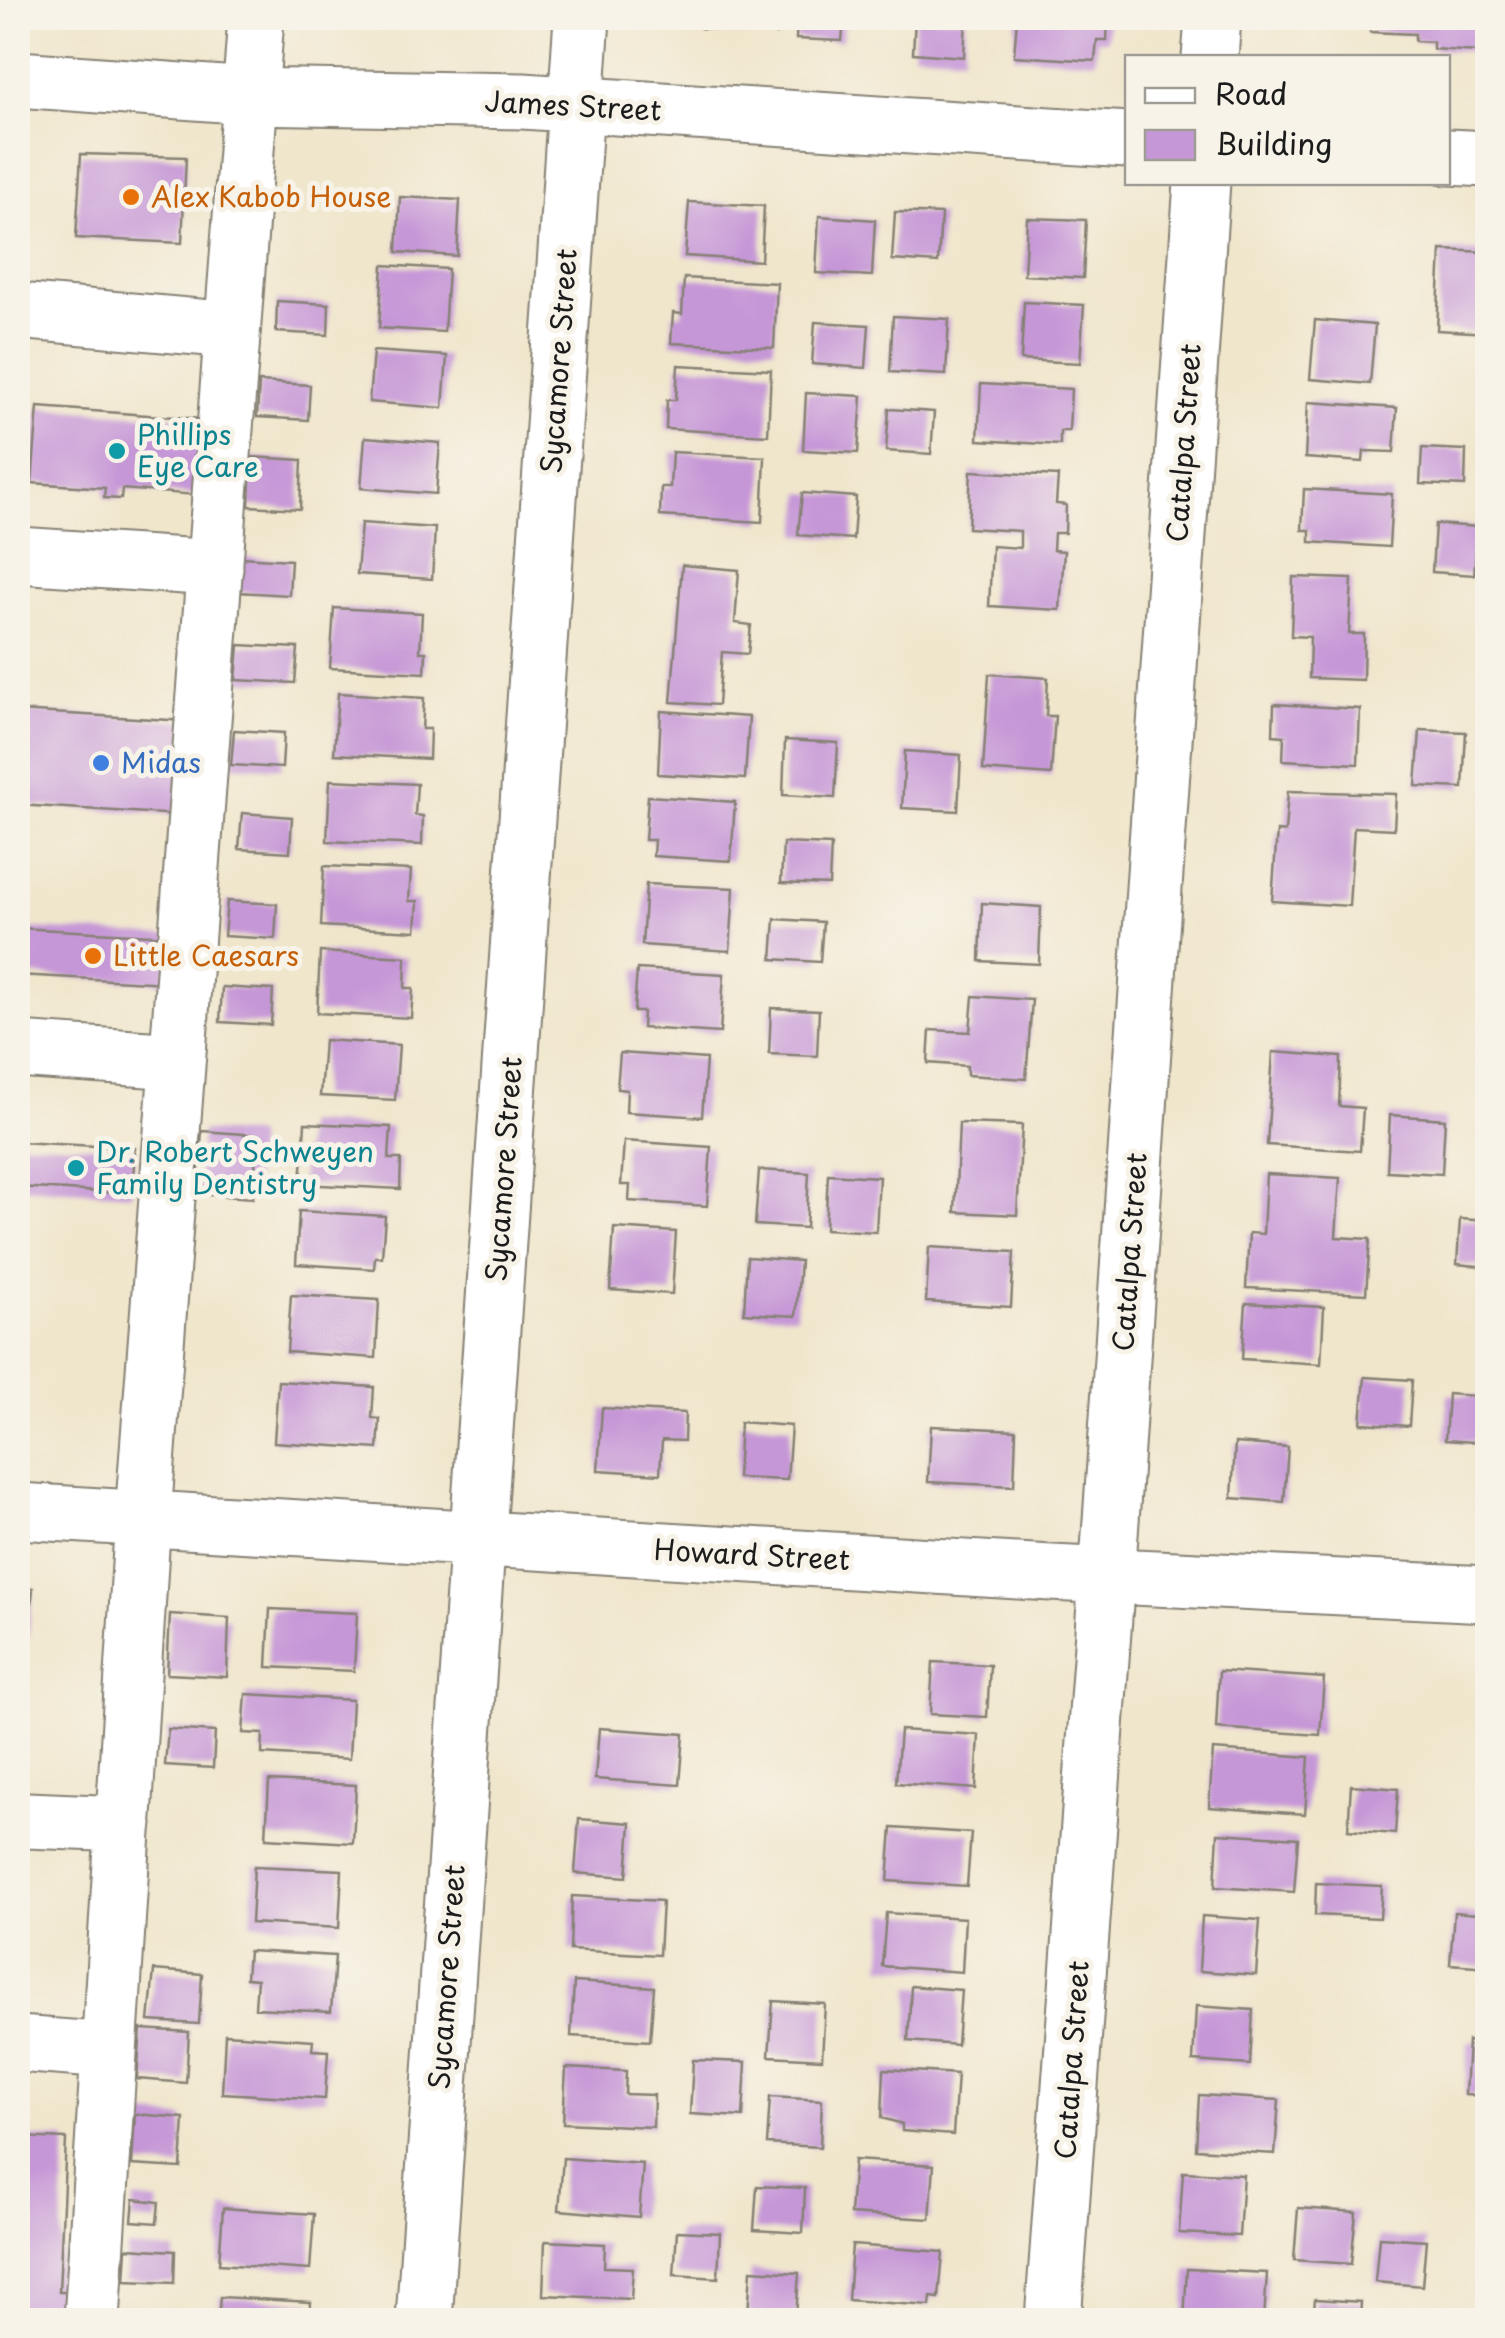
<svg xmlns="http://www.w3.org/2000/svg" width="1505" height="2338" font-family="'Playpen Sans',sans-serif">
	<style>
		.building { fill: #c697d7 }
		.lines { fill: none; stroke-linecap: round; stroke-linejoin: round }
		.minor-casing { stroke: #868174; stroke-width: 59 }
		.minor { stroke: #fff; stroke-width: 55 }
		.food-dot { fill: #e8710a; stroke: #f7f3e8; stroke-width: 4 }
		.culture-dot { fill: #0f9aa8; stroke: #f7f3e8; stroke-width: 4 }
		.shop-dot { fill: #3f7fe0; stroke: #f7f3e8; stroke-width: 4 }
		.labels { text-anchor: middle; stroke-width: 10; stroke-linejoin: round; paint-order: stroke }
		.street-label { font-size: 28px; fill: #1c1c1c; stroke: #f7f3e8 }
		.food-label { font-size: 28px; fill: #c56008; stroke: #f7f3e8; text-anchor: start }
		.culture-label { font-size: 28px; fill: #0d838f; stroke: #f7f3e8; text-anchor: start }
		.shop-label { font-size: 28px; fill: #366cbe; stroke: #f7f3e8; text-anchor: start }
	</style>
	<rect width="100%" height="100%" fill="#f7f3e8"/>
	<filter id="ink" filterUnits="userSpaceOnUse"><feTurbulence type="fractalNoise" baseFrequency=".01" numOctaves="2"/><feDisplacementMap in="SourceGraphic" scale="20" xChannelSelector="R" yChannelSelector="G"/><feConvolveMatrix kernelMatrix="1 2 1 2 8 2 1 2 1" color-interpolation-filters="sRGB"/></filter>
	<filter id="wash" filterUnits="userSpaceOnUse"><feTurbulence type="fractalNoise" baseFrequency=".0048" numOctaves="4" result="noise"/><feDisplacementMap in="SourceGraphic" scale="40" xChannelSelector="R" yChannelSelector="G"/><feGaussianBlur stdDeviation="2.25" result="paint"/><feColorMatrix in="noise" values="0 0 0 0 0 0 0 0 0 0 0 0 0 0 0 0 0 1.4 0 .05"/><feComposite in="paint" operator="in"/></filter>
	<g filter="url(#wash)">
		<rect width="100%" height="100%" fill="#f0e6cc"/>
		<g id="blocks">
			<path class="building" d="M702 18H777L776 34 701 28Z
				M797 18H844L842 41 796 39Z
				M915 18H966L964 57 913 53Z
				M1017 18H1108L1107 40H1097L1095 61 1014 56Z
				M1370 18H1488V26L1480 25 1478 52 1433 49V42L1415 41V34L1370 32Z
				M81 154 186 157 182 243 76 238Z
				M400 197 460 200 457 256 397 252Z
				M689 202 764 206 761 261 685 256Z
				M895 212 941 214 938 263 892 260Z
				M819 216 875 220 872 276 816 273Z
				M1027 218 1086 220 1083 278 1024 275Z
				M1441 250 1488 252V333L1437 330Z
				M383 265 448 269 444 332 379 328Z
				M684 278 777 283 774 348 671 343 673 313 682 314Z
				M277 301 329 304 328 335 276 332Z
				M1024 302 1084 305 1080 363 1021 360Z
				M893 316 949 319 946 375 890 372Z
				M1315 320 1375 325 1370 384 1310 379Z
				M815 322 869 325 866 368 812 364Z
				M373 351 447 356 443 408 369 402Z
				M678 365 771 370 768 435 666 429 667 400H676Z
				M259 382 310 385 308 420 257 417Z
				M981 384 1071 389 1069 431H1060V445L978 440Z
				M806 393 862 396 858 453 803 450Z
				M1308 402 1397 408 1394 452 1364 451 1363 462 1305 458Z
				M38 407 201 419 196 495 122 489 121 499 104 498 105 488 32 483Z
				M889 409 934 412 931 454 886 451Z
				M365 437 440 443 436 494 361 488Z
				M1422 448 1466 450 1465 486 1420 484Z
				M672 452 765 457 762 522 660 516 661 487H670Z
				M251 457 302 460 300 509 249 506Z
				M971 471 1058 476 1056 504 1066 505 1065 533H1054L1053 550 1064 551 1060 610 989 606 992 546 1020 548V531L968 528Z
				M1304 489 1392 494 1389 547 1310 542V530H1302Z
				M802 493 856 497 853 539 798 535Z
				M361 523 435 528 432 579 357 574Z
				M1435 524 1478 527 1474 575 1432 572Z
				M240 557 291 560 289 595 238 592Z
				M682 565 739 570 735 623 751 625 748 654 722 652 718 705 671 702Z
				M1293 577 1352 579 1349 634H1364L1363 680 1309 678 1310 637 1291 636Z
				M334 608 422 613 420 652H426L425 673 330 668Z
				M239 645 298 648 295 683 236 680Z
				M989 674 1048 678 1046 716H1055L1051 775 983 770Z
				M338 693 424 698 422 729H430L429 759 334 754Z
				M1274 704 1360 709 1358 764 1283 760 1284 736 1273 735Z
				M18 711 186 721 180 815 18 805Z
				M661 711 749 717 745 779 658 774Z
				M234 730 284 733 282 768 231 765Z
				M1420 730 1466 732 1463 788 1416 786Z
				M785 740 838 743 835 798 783 795Z
				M905 751 961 755 958 811 902 808Z
				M330 780 417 784 415 815 423 816 422 845 327 841Z
				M1288 791 1396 794 1394 829 1354 827 1349 906 1272 901 1277 831 1285 832Z
				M648 796 735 802 731 861 653 856 654 840H645Z
				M242 813 292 817 290 852 239 849Z
				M783 843 831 845 829 885 781 883Z
				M324 866 411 870 409 901H418L416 931 321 926Z
				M646 884 734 888 730 951 642 945Z
				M227 901 277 904 275 939 224 936Z
				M982 903 1041 907 1039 964 980 961Z
				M775 919 823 922 820 962 772 959Z
				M18 928 170 936 167 983 18 975Z
				M320 952 406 957 405 988H413L411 1018 317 1013Z
				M637 969 724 974 720 1033 642 1028 643 1012H634Z
				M222 987 273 990 271 1025 220 1022Z
				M973 996 1032 1000 1026 1079 967 1075V1066L928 1063 930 1030 970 1032Z
				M771 1008 819 1010 817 1056 769 1054Z
				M324 1040 399 1045 395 1100 320 1096Z
				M1273 1052 1341 1057 1339 1106 1363 1108 1360 1151 1267 1145Z
				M620 1053 706 1059 702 1117 626 1112 627 1090 617 1089Z
				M1390 1115 1445 1119 1442 1174 1387 1171Z
				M305 1123 391 1127 389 1159H401L400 1189 301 1184Z
				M959 1123 1022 1125 1017 1215 955 1212Z
				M202 1131 257 1135 253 1198 197 1194Z
				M624 1141 711 1147 707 1206 629 1201 630 1185H621Z
				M18 1142 135 1148 132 1194 18 1187Z
				M759 1170 809 1173 806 1228 755 1225Z
				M828 1174 879 1177 876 1232 825 1229Z
				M1266 1174 1340 1178 1336 1237 1370 1239 1366 1294 1246 1288 1249 1233 1263 1234Z
				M299 1211 385 1216 382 1257H375L374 1269 296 1264Z
				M1460 1219 1488 1221V1267L1457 1264Z
				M614 1228 676 1232 672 1294 610 1290Z
				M929 1247 1014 1252 1011 1307 926 1302Z
				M747 1257 800 1261 796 1316 744 1313Z
				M291 1295 379 1300 376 1358 287 1352Z
				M1246 1303 1324 1307 1321 1364 1242 1359Z
				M1365 1377 1412 1380 1409 1426 1361 1423Z
				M278 1381 374 1387 372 1418 380 1419 378 1449 274 1442Z
				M1448 1394 1488 1397V1443L1445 1440Z
				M602 1408 685 1413 684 1441 662 1440 660 1474 598 1470Z
				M740 1422 791 1426 787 1480 737 1478Z
				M931 1426 1016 1430 1014 1486 928 1482Z
				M1235 1443 1288 1447 1284 1502 1232 1498Z
				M18 1586 33 1588 27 1646 18 1645Z
				M270 1609 357 1613 354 1671 267 1667Z
				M170 1614 229 1618 227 1677 167 1674Z
				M933 1662 990 1665 987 1717 930 1714Z
				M1219 1671 1324 1678 1320 1735 1216 1728Z
				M246 1694 352 1700 349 1759 262 1754 263 1734 243 1733Z
				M599 1728 684 1734 680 1785 595 1779Z
				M168 1729 215 1732 213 1768 165 1765Z
				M900 1730 979 1735 976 1789 896 1783Z
				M1213 1750 1309 1757 1305 1814 1209 1807Z
				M269 1781 356 1785 353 1843 266 1838Z
				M1351 1785 1398 1789 1395 1834 1348 1830Z
				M579 1819 631 1823 627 1877 575 1873Z
				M892 1828 971 1833 967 1886 888 1881Z
				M1218 1833 1298 1838 1294 1892 1215 1887Z
				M254 1866 342 1870 339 1928 251 1923Z
				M1316 1883 1382 1886 1380 1918 1315 1915Z
				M572 1896 662 1901 659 1955 570 1950Z
				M1454 1912 1488 1915V1967L1450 1964Z
				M886 1913 965 1918 962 1972 882 1966Z
				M1202 1916 1260 1920 1256 1975 1199 1971Z
				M248 1951 335 1956 331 2012 255 2008 257 1979 246 1978Z
				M154 1970 202 1974 199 2024 149 2021Z
				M574 1982 654 1987 650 2041 571 2036Z
				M911 1986 961 1990 957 2045 908 2041Z
				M773 2001 825 2004 822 2059 769 2056Z
				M1196 2006 1253 2010 1250 2065 1193 2061Z
				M141 2029 189 2032 186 2083 137 2079Z
				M225 2034 313 2040 312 2050 328 2051 325 2099 222 2093Z
				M1468 2041 1488 2042V2096L1465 2095Z
				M693 2060 746 2062 743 2117 690 2114Z
				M566 2068 626 2071 625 2094 654 2095 653 2127 563 2123Z
				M884 2069 957 2074 953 2135 902 2131V2124L882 2118Z
				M1199 2095 1279 2100 1275 2154 1196 2149Z
				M770 2097 822 2100 820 2147 767 2144Z
				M135 2114 184 2118 181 2168 132 2165Z
				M18 2137 66 2139 59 2292H68L66 2320H18Z
				M563 2158 643 2164 639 2217 559 2210Z
				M854 2160 934 2165 930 2219 850 2214Z
				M1183 2172 1243 2175 1239 2236 1179 2233Z
				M757 2186 805 2188 803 2233 754 2230Z
				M134 2199 159 2202 157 2223 132 2221Z
				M223 2208 314 2214 310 2270 219 2264Z
				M1298 2208 1356 2212 1351 2264 1294 2260Z
				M677 2231 720 2233 718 2278 674 2275Z
				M1379 2237 1426 2240 1422 2286 1375 2282Z
				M545 2241 605 2244 604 2267 633 2268 631 2299 543 2295Z
				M852 2245 943 2252 939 2298 931 2297 930 2306 848 2300Z
				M127 2248 175 2251 174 2283 125 2281Z
				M1187 2269 1267 2273 1264 2320H1184Z
				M751 2270 799 2273 796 2317 748 2315Z
				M220 2297 311 2302 310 2320H218Z
				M1315 2299 1361 2302 1360 2320H1313Z
				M128 2313 184 2318V2320H128Z"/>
		</g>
	</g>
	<g filter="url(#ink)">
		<use href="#blocks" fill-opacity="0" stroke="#868174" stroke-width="2.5"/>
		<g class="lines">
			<g class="minor-casing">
				<path id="minor" d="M1210 58 1213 18
					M18 79 250 96 523 101 1128 140
					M1448 157 1488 159
					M18 311 232 330
					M18 555 215 568
					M18 1050 177 1061
					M18 1511 1051 1573 1488 1594
					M18 1822 27 1820 124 1824
					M18 2044 109 2051
					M92 2320 143 1517 256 18
					M424 2320 582 18
					M1053 2320 1111 1521 1202 182"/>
			</g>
			<use href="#minor" class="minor"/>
		</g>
	</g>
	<g class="food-dot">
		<circle cx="131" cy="197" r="10"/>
		<circle cx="93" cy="956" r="10"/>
	</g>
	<g class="culture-dot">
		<circle cx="117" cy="451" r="10"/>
		<circle cx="76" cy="1168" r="10"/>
	</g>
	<circle class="shop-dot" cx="101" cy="763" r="10"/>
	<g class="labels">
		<g class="street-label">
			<text transform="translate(573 106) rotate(3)" y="10">James Street</text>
			<text transform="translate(559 361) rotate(-86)" y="10">Sycamore Street</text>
			<text transform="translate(1184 443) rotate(-86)" y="10">Catalpa Street</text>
			<text transform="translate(504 1169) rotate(-86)" y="10">Sycamore Street</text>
			<text transform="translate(1130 1252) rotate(-86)" y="10">Catalpa Street</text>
			<text transform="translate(752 1555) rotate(3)" y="10">Howard Street</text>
			<text transform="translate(447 1977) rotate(-86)" y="10">Sycamore Street</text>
			<text transform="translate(1072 2060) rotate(-86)" y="10">Catalpa Street</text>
		</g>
		<g class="food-label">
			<text x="151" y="207">Alex Kabob House</text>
			<text x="113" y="966">Little Caesars</text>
		</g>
		<g class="culture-label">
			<text x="137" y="445">Phillips<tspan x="137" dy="32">Eye Care</tspan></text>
			<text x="96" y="1162">Dr. Robert Schweyen<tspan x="96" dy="32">Family Dentistry</tspan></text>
		</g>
		<g class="shop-label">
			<text x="121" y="773">Midas</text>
		</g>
	</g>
	<rect width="1505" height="2338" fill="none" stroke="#f7f3e8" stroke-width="60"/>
	<rect x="1125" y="55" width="325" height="130" fill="#f7f3e8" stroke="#9f9d96" stroke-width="2.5"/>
	<rect x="1145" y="88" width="50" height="15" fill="#ffffff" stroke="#9f9d96" stroke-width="2.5"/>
	<text x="1215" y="105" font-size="30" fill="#1c1c1c">Road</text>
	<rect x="1145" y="130" width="50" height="30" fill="#c697d7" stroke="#9f9d96" stroke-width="2.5"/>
	<text x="1215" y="155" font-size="30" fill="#1c1c1c">Building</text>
</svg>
